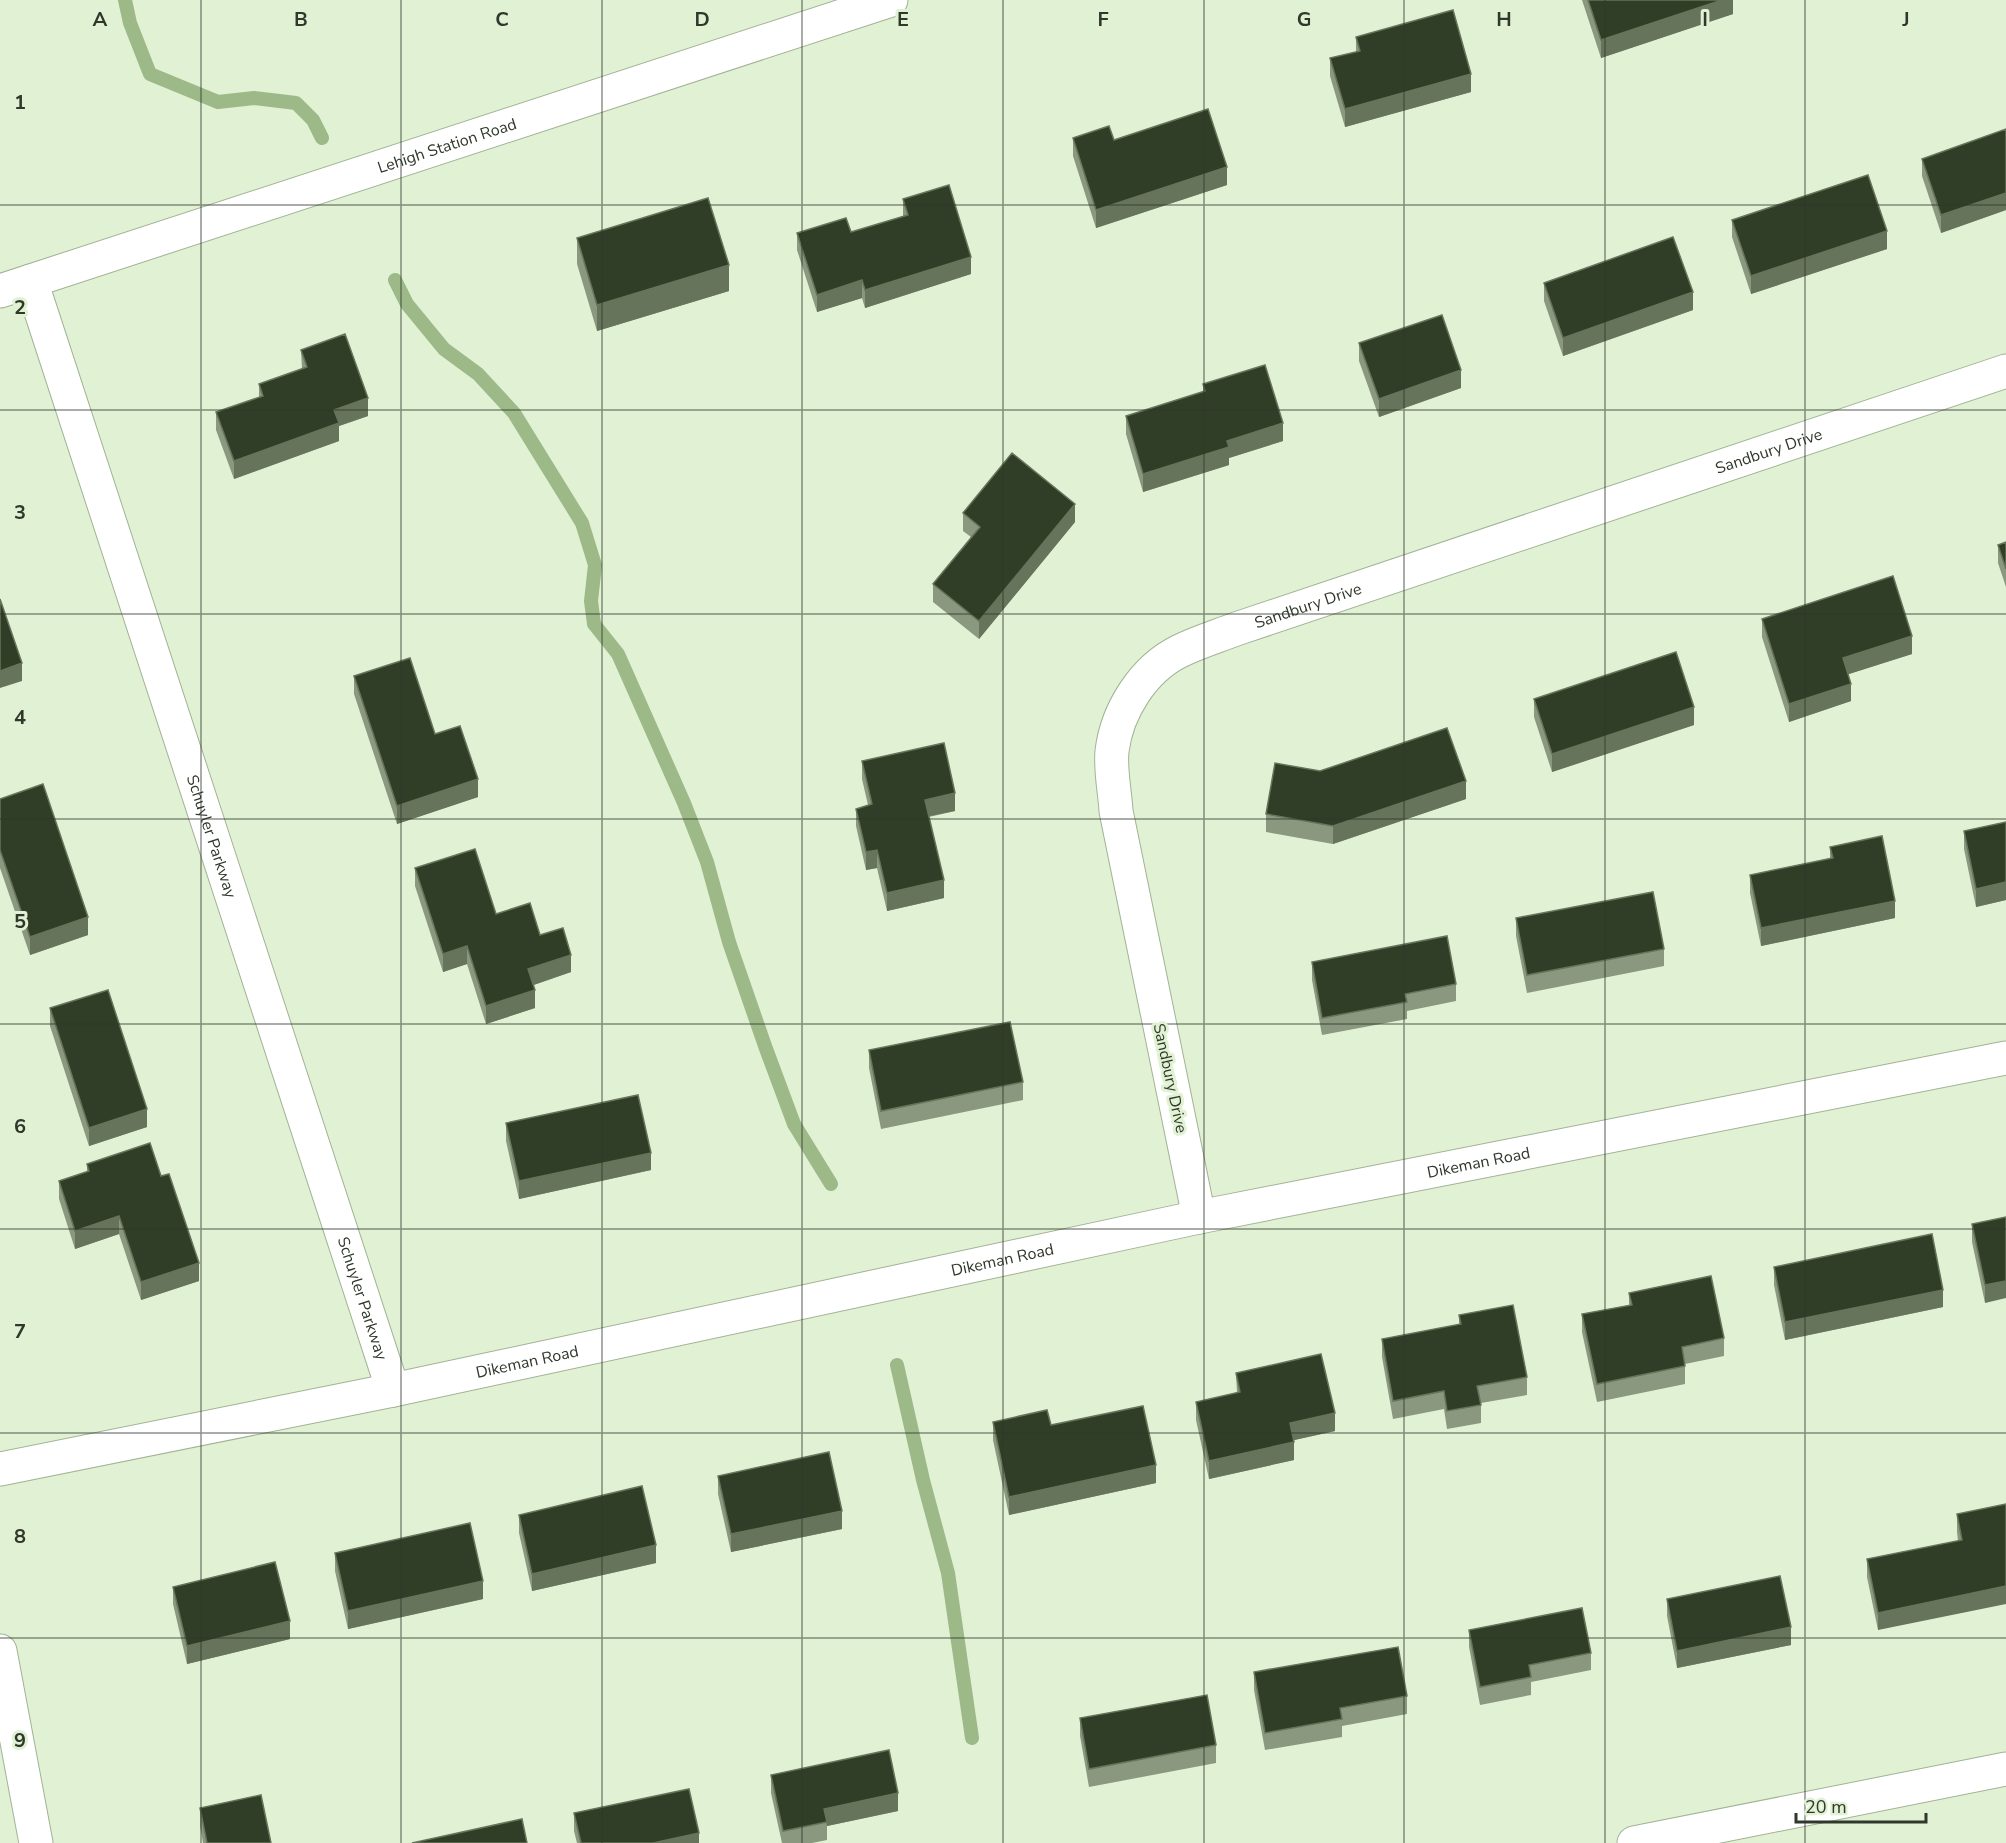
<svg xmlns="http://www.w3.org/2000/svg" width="2006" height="1843" font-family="'Nunito Sans',sans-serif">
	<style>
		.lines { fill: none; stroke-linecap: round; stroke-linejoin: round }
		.stream { stroke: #9db988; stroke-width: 14 }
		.minor-casing { stroke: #a2b296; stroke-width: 35 }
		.major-casing { stroke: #a2b296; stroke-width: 35 }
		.minor { stroke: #fff; stroke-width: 33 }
		.major { stroke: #fff; stroke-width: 33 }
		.wall { fill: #89987e }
		.shaded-wall { fill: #66745b }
		.building { fill: #313e27; stroke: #66745b; stroke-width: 1.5 }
		.grid { fill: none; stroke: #30372b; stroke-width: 1.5; stroke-opacity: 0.55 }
		.labels { text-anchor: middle; stroke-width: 6; stroke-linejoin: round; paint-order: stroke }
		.street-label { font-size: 16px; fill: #30372b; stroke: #e1f2d4 }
		.grid-label { font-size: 20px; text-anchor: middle; font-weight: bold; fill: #30372b; stroke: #e1f2d4; stroke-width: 6; stroke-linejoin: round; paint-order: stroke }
	</style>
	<rect width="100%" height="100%" fill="#e1f2d4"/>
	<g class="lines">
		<path class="stream" d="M125 0 130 23 150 74 218 102 254 98 296 103 313 120 322 138
			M395 280 407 304 444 349 478 374 514 413 582 523 595 565 591 601 594 624 618 654 684 803 707 862 729 942 765 1046 794 1124 831 1184
			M897 1365 923 1480 948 1573 972 1738"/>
		<g class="minor-casing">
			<g id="minor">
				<path id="s1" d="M31 281 393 1390"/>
				<path id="s2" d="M1199 1217 1116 811C1115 792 1110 770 1112 751 1117 711 1143 669 1180 651 1198 642 1218 636 1236 629L2006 371"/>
				<path id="s3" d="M0 1469 393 1390 1199 1217 2006 1058"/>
				<path d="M0 1651 36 1843"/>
				<path d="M1634 1843 2006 1769"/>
			</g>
		</g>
		<g class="major-casing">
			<g id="major">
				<path id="s4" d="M0 291 891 0"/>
			</g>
		</g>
		<use href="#minor" class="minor"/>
		<use href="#major" class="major"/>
	</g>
	<path class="wall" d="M1582 0H1733V14L1601 58Z
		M1356 37 1471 92 1345 127 1330 76V58L1356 52Z
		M2006 129V210L1941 233 1922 176V159Z
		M1073 138 1114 140 1227 185 1096 228 1073 156Z
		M903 199 971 274 865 308 862 298 817 312 797 250V233L851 232 903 216Z
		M1732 220 1887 249 1751 294 1732 237Z
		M577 238 729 291 597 331 577 264Z
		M1544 283 1693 310 1563 356 1544 301Z
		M1359 343 1461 388 1379 417 1359 361Z
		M301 350 368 416 339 426V441L234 479 216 430V412L259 397V384L302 369Z
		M1203 384 1283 441 1229 458V465L1143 492 1126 434V416L1203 392Z
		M963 513 1075 522 979 639 933 602V584L971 537 963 531Z
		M2006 542V587L1998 563V545Z
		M1762 619 1912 654 1848 674 1851 701 1789 722 1762 637Z
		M354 676 435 734 478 797 397 824 354 694Z
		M1534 699 1694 725 1552 772 1534 717Z
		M862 761 955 811 929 817 944 898 887 911 877 868 866 870 856 826V809L868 805 862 779Z
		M0 799 88 935 30 955 0 868Z
		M1466 799 1333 844 1266 832V814Z
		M2006 822V900L1976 907 1964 849V831Z
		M1830 847 1895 918 1761 946 1750 893V875L1830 858Z
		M415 868 496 914 540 935 571 972 533 985 535 1008 486 1024 467 964 443 972 415 886Z
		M1516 918 1664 949V966L1527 993 1516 936Z
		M1312 962 1456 984V1001L1407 1011V1019L1322 1035 1312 980Z
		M50 1008 147 1127 89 1146 50 1026Z
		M869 1050 1023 1082V1100L881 1129 869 1068Z
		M506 1123 651 1170 519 1199 506 1141Z
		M87 1164 161 1176 199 1281 141 1300 119 1234 75 1249 59 1199V1181L87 1172Z
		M2006 1217 1985 1303 1972 1242V1224Z
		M1774 1267 1943 1307 1785 1340 1774 1285Z
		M1629 1293 1724 1338V1356L1685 1364V1384L1597 1402 1582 1332V1314L1629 1305Z
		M1459 1315 1527 1377V1395L1481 1403V1423L1447 1429 1444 1409 1393 1419 1382 1357V1339L1459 1325Z
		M1236 1373 1335 1431 1294 1440V1460L1209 1479 1196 1420V1402L1237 1393Z
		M993 1422 1051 1425 1156 1483 1009 1515 993 1440Z
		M718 1476 842 1529 731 1552 718 1494Z
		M2006 1504 1878 1630 1867 1577V1559L1958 1541 1957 1532V1514Z
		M519 1515 656 1563 532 1591 519 1533Z
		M335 1553 483 1599 348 1629 335 1571Z
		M173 1587 290 1639 187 1664 173 1604Z
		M1667 1599 1791 1645 1677 1668 1667 1616Z
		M1469 1630 1591 1653V1670L1531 1682V1695L1480 1705 1469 1647Z
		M1254 1672 1407 1696V1714L1342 1726V1737L1265 1750 1254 1690Z
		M1080 1718 1216 1745V1763L1089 1787 1080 1736Z
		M771 1775 898 1811 827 1826V1840L812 1843H782L771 1793Z
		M200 1808 271 1843H203L200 1826Z
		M574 1813 699 1843H577L574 1831Z"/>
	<path class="shaded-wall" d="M1722 0H1733V14L1601 58V40Z
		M1471 74V92L1345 127V109Z
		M1227 167V185L1096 228V210Z
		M2006 193V210L1941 233V215Z
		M1887 231V249L1751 294V276Z
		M971 257V274L865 308V290Z
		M729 265V291L597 331V305Z
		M862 280V298L817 312V295Z
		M1693 292V310L1563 356V338Z
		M1461 370V388L1379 417V399Z
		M368 398V416L339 426V441L234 479V461L334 410Z
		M1283 423V441L1229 458V465L1143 492V474L1227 441Z
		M1075 504V522L979 639V621Z
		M1912 636V654L1843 676V658Z
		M22 663V681L0 688V671Z
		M1851 684V701L1789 722V704Z
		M1694 707V725L1552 772V754Z
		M478 779V797L397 824V806Z
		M1466 781V799L1333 844V826Z
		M955 793V811L925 817V800Z
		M877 850V868L866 870V852Z
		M944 880V898L887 911V893Z
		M2006 882V900L1976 907V889Z
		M1895 901V918L1761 946V928Z
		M88 917V935L30 955V937Z
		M467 946V964L443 972V954Z
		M571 955V972L528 987V969Z
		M535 990V1008L486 1024V1006Z
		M147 1109V1127L89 1146V1128Z
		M651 1153V1170L519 1199V1181Z
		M119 1216V1234L75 1249V1231Z
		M199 1263V1281L141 1300V1282Z
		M2006 1281V1298L1985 1303V1285Z
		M1943 1290V1307L1785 1340V1322Z
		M1335 1413V1431L1290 1441V1423Z
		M1294 1442V1460L1209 1479V1461Z
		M1156 1465V1483L1009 1515V1497Z
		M842 1511V1529L731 1552V1534Z
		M656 1545V1563L532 1591V1574Z
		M483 1581V1599L348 1629V1611Z
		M2006 1586V1604L1878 1630V1613Z
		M290 1621V1639L187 1664V1646Z
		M1791 1627V1645L1677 1668V1651Z
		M898 1793V1811L827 1826 824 1809Z
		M699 1833V1843H653Z"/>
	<path class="building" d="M1588 0H1722L1601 40Z
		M1453 10 1471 74 1345 109 1330 58 1360 51 1356 37Z
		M1208 109 1227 167 1096 210 1073 138 1109 126 1114 140Z
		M2006 129V193L1941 215 1922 159Z
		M1868 175 1887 231 1751 276 1732 220Z
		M949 185 971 257 865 290 862 280 817 295 797 233 846 218 851 232 908 215 903 199Z
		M708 198 729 265 597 305 577 238Z
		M1673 237 1693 292 1563 338 1544 283Z
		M1442 315 1461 370 1379 399 1359 343Z
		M345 334 368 398 334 410 339 423 234 461 216 412 263 396 259 384 307 367 301 350Z
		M1265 365 1283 423 1227 441 1229 447 1143 474 1126 416 1205 391 1203 384Z
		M1012 453 1075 504 979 621 933 584 980 527 963 513Z
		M2006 542V569L1998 545Z
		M1893 576 1912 636 1843 658 1851 684 1789 704 1762 619Z
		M0 599 22 663 0 671Z
		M1676 652 1694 707 1552 754 1534 699Z
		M410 658 435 734 460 726 478 779 397 806 354 676Z
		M1447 728 1466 781 1333 826 1266 814 1275 763 1320 771Z
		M944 743 955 793 925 800 944 880 887 893 877 850 866 852 856 809 872 804 862 761Z
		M43 784 88 917 30 937 0 850V799Z
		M2006 822V882L1976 889 1964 831Z
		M1882 836 1895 901 1761 928 1750 875 1833 858 1830 847Z
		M475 849 496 914 530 903 540 935 563 928 571 955 528 969 535 990 486 1006 467 946 443 954 415 868Z
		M1653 892 1664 949 1527 975 1516 918Z
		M1447 936 1456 984 1405 994 1407 1002 1322 1018 1312 962Z
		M108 990 147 1109 89 1128 50 1008Z
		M1010 1022 1023 1082 881 1111 869 1050Z
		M638 1095 651 1153 519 1181 506 1123Z
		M150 1143 161 1176 169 1174 199 1263 141 1282 119 1216 75 1231 59 1181 89 1171 87 1164Z
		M2006 1217V1281L1985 1285 1972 1224Z
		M1932 1234 1943 1290 1785 1322 1774 1267Z
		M1711 1276 1724 1338 1682 1347 1685 1366 1597 1384 1582 1314 1632 1305 1629 1293Z
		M1513 1305 1527 1377 1477 1386 1481 1405 1447 1411 1444 1391 1393 1401 1382 1339 1461 1324 1459 1315Z
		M1321 1354 1335 1413 1290 1423 1294 1442 1209 1461 1196 1402 1240 1392 1236 1373Z
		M1143 1406 1156 1465 1009 1497 993 1422 1047 1410 1051 1425Z
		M829 1452 842 1511 731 1534 718 1476Z
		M642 1486 656 1545 532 1574 519 1515Z
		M2006 1504V1586L1878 1613 1867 1559 1962 1540 1957 1514Z
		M470 1523 483 1581 348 1611 335 1553Z
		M275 1562 290 1621 187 1646 173 1587Z
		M1780 1576 1791 1627 1677 1651 1667 1599Z
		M1582 1608 1591 1653 1529 1665 1531 1677 1480 1687 1469 1630Z
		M1398 1647 1407 1696 1340 1708 1342 1719 1265 1733 1254 1672Z
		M1207 1695 1216 1745 1089 1769 1080 1718Z
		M889 1750 898 1793 824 1809 827 1822 783 1831 771 1775Z
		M689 1789 699 1833 653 1843H581L574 1813Z
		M261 1795 271 1843H207L200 1808Z
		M522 1819 527 1843H412Z"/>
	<path class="grid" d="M201 0V1843M401 0V1843M602 0V1843M802 0V1843M1003 0V1843M1204 0V1843M1404 0V1843M1605 0V1843M1805 0V1843M0 205H2006M0 410H2006M0 614H2006M0 819H2006M0 1024H2006M0 1229H2006M0 1433H2006M0 1638H2006"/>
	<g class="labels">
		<g class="street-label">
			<text dy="6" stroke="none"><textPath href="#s4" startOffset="470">Lehigh Station Road</textPath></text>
			<text dy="6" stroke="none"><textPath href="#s2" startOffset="1222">Sandbury Drive</textPath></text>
			<text dy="6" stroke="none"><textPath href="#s2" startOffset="736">Sandbury Drive</textPath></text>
			<text dy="6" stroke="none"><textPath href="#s1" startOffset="584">Schuyler Parkway</textPath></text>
			<text transform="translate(1171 1078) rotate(78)" y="6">Sandbury Drive</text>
			<text dy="6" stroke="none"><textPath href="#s3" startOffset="1510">Dikeman Road</textPath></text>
			<text dy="6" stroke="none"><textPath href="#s3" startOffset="1024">Dikeman Road</textPath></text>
			<text dy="6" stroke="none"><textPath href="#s1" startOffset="1070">Schuyler Parkway</textPath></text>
			<text dy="6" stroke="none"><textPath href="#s3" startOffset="538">Dikeman Road</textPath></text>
		</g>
	</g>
	<g class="grid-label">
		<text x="100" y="26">A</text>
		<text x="301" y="26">B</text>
		<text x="502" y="26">C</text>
		<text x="702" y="26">D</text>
		<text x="903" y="26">E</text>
		<text x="1103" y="26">F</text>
		<text x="1304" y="26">G</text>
		<text x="1504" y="26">H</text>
		<text x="1705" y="26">I</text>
		<text x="1906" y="26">J</text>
		<text x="20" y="109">1</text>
		<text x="20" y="314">2</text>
		<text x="20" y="519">3</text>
		<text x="20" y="724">4</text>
		<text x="20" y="928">5</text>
		<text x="20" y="1133">6</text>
		<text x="20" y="1338">7</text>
		<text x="20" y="1543">8</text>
		<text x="20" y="1747">9</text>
	</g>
	<path d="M1796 1813v9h130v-9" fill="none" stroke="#30372b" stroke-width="3"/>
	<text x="1805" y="1813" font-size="18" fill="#30372b" stroke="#e1f2d4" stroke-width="4.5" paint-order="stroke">20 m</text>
</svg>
